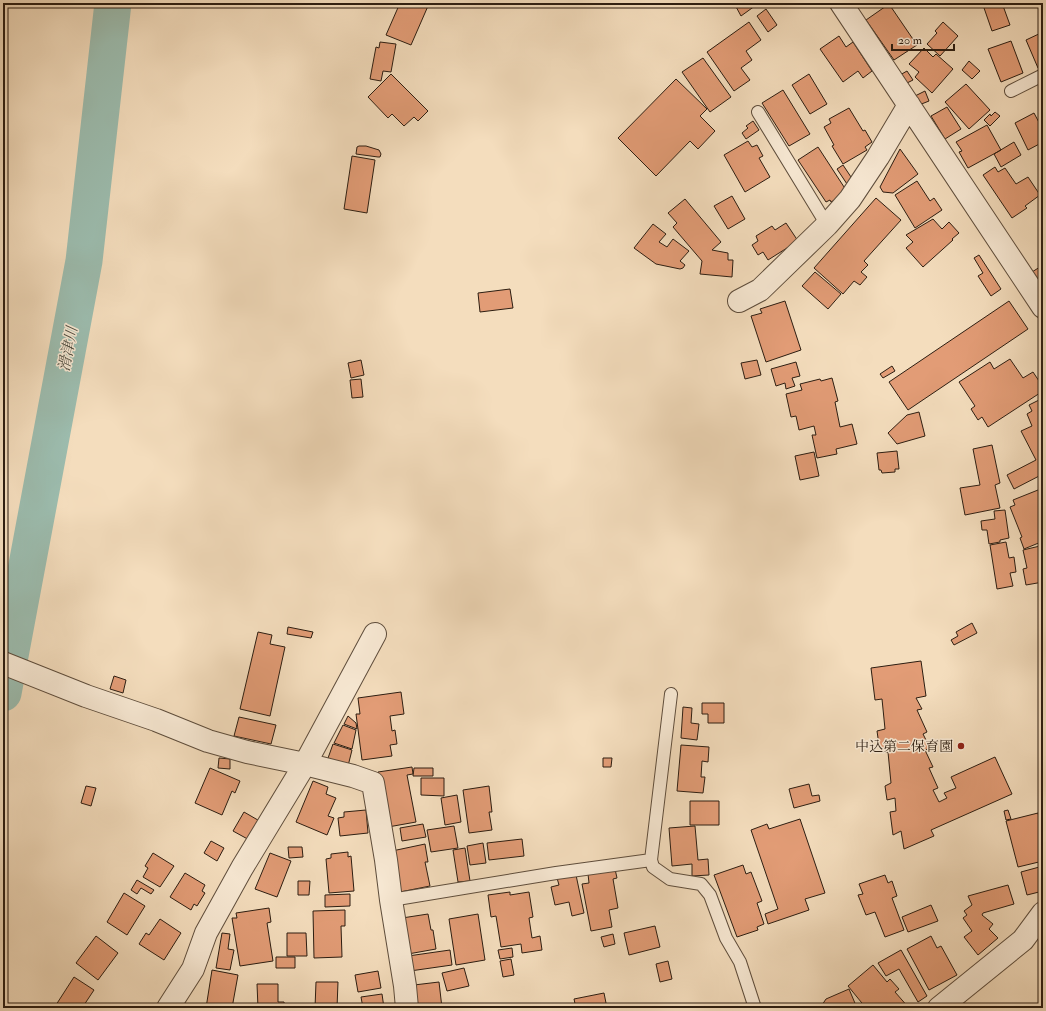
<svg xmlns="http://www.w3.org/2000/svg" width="1046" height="1011" font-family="'IM FELL Double Pica','Noto Serif JP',serif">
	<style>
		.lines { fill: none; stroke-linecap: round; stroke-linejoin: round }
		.river { stroke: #9cbcae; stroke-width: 37 }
		.building { fill: #e29c76; stroke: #2c1d11 }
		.service-casing { stroke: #5e4d3c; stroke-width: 14 }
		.minor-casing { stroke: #5e4d3c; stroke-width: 24 }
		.service { stroke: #f8e9d4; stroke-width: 12 }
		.minor { stroke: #f8e9d4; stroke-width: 22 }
		.poi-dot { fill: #8f2418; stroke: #f8e9d4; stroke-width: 1.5 }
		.labels { text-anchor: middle; stroke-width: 3; stroke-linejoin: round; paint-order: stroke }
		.poi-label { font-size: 14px; fill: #2c1d11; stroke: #f8e9d4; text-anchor: end }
		.water-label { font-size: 15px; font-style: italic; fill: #4e4d40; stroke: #f8e9d4 }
	</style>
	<rect width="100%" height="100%" fill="#f4ddbd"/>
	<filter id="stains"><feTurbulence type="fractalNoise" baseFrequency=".005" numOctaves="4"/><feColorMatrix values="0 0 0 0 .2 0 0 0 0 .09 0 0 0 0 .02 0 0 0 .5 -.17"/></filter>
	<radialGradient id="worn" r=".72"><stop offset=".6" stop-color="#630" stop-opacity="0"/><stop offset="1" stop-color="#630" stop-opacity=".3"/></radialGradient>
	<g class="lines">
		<path class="river" d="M3 693 84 261 113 3"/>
	</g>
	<path class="building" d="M400 3H431L430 7 428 6 411 45 386 35Z
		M734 3H759L741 16Z
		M990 3H1002L1010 25 992 31 983 5Z
		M889 4 917 45 894 60 866 20Z
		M766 9 777 25 768 32 757 16Z
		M749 22 761 40 746 51 752 60 741 68 750 80 734 91 707 52Z
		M943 22 958 36 940 56 927 44 937 33 935 31Z
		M1043 32V66L1038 68 1026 40Z
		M839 36 846 47 853 42 872 71 863 78 858 71 843 82 820 49Z
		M1011 41 1023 73 1001 82 988 49Z
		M380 42 396 44 391 72 383 71 381 81 370 79 376 47 379 48Z
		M924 48 933 57 936 54 953 69 932 93 915 77 919 72 909 64Z
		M703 58 731 97 710 112 682 72Z
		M969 61 980 71 972 79 962 70Z
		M907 71 913 80 905 84 900 75Z
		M391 74 428 111 418 121 414 117 404 126 392 114 388 118 368 97Z
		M809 74 827 104 810 114 792 85Z
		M676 79 707 109 700 116 715 131 698 149 690 141 656 176 618 138Z
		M966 84 990 110 969 129 945 102Z
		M783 90 810 134 789 146 762 103Z
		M925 91 929 101 919 105 915 96Z
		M947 107 961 129 945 139 931 116Z
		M849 108 863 131 865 130 872 142 865 147 867 150 843 164 832 146 834 145 824 127 831 123 829 119Z
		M995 112 1000 116 990 126 984 120 990 114 991 116Z
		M1034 113 1043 130V142L1028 150 1015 123Z
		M753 121 759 130 746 139 742 133 748 128 746 126Z
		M987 125 1001 150 968 168 959 152 962 151 956 142Z
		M748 141 752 147 757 145 763 156 759 158 770 177 745 192 724 155Z
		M1014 142 1021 155 1001 167 994 154Z
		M359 146H366L379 150 381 154 380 157H378L356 154 357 147Z
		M818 147 846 190 842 196 831 202 830 200 826 202 798 160Z
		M900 149 918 174 893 193 883 192 880 187Z
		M352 156 375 160 367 213 344 209Z
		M843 165 853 180 847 184 837 169Z
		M995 167 998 172 1005 168 1016 184 1028 177 1040 195 1025 206 1027 208 1012 218 983 175Z
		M917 181 930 201 934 198 942 210 915 228 895 195Z
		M732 196 745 219 728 229 714 206Z
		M876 198 901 220 864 261 868 265 861 272 867 277 860 285 854 281 843 294 814 268Z
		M685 199 721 242 712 250 728 253V260H733L732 277 700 274 702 261 673 227 677 223 668 213Z
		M933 219 942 229 949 222 959 233 952 239 953 240 923 267 906 248 913 242 906 235Z
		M786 223 798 241 768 260 763 252 758 255 752 245 758 241 756 236 772 226 775 230Z
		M653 224 666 234 659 242 667 247 673 239 689 251 680 261 685 265 683 268 680 269 656 264 634 248Z
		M979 255 1001 289 991 296 978 276 983 273 974 258Z
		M1043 265V291L1032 272Z
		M815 272 841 294 828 309 802 286Z
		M510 289 513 308 480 312 478 293Z
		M785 301 801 350 766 362 751 316 762 313 760 309Z
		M1009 301 1028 329 908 410 889 382Z
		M1010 359 1023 378 1033 372 1043 387V391L988 427 982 417 978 420 971 409 975 406 959 382 990 362 994 369Z
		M361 360 364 375 351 378 348 363Z
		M757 360 761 375 745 379 741 363Z
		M796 362 800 376 792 378 795 386 786 389 785 383 776 386 771 369Z
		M892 366 895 371 883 378 880 374Z
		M832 378 838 401 835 402 840 427 852 424 857 444 836 449 837 454 817 458 812 435H816L814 426 799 430 796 416 791 417 786 394 802 390 800 384 820 379 821 381Z
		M361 379 363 397 352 398 350 380Z
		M1043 398V474L1014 489 1007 475 1036 460 1021 431 1032 426 1027 414 1032 411 1029 405Z
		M919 412 925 436 897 444 888 433 907 415Z
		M992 445 1000 483 995 485 1000 508 965 515 960 488 980 485 973 449Z
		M897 451 899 469H895V472L882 473 881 470H879L877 453Z
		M814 452 819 476 800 480 795 456Z
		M1043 488V539L1040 540 1041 542 1024 549 1020 538 1022 537 1010 507 1015 505 1013 500Z
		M1005 510 1009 538 1000 540V542L989 544 987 530H982L981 521 995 519 994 511Z
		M1006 542 1009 558 1014 557 1016 572 1010 573 1013 586 997 589 990 545Z
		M1040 546 1043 559V582L1026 585 1023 569 1027 568 1023 550Z
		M972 623 977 633 954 645 951 640 958 636 956 632Z
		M288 627 313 632 311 638 287 634Z
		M258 632 272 635 270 644 285 647 270 716 240 709Z
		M921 661 926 696 916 698 922 709 917 710 927 732 923 734 930 748 925 750 933 767 929 768 938 788 933 790 939 802 947 798 944 793 956 788 951 777 995 757 1012 794 931 830 934 836 904 849 901 831 893 835 890 812 896 811 895 798 887 800 885 786 891 783 888 752H880L877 731 885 729 882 699 875 700 871 668Z
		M114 676 126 680 123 693 110 689Z
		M401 692 404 714 390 716 392 731 395 730 397 744 390 745 392 756 362 760 356 714H360L358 698Z
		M702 703H724V723H708V714H702Z
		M683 707 692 708 691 723 699 724 697 740 681 738Z
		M348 716 356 723 357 729 344 724Z
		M239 717 276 725 271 744 234 736Z
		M343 725 356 730 352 749 334 743Z
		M333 744 352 750 348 766 327 761Z
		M681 745 709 747 708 762 702 761 701 777H705L703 793 677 791Z
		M219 758 230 759V769L218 768Z
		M603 758H612L611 767H603Z
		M412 767 413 774 407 775 416 822 388 827 378 772Z
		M210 768 240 781 235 793 232 791 222 815 195 803Z
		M414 768H433V776H413Z
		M421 778H444V796L421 795Z
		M313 781 328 787 326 794 336 798 328 816 334 818 327 835 296 822Z
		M809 784 812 796 819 795 820 801 794 808 789 789Z
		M86 786 96 788 91 806 81 803Z
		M489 786 492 812H489L492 830 469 833 463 790Z
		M457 795 461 822 445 825 441 798Z
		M690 801H719V825H690Z
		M366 810 368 833 340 836 338 818 344 817V812Z
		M1008 810 1011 819 1006 820 1004 811Z
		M244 812 263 823 253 842 233 831Z
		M1038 813 1043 835V861L1018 867 1006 821Z
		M800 819 825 893 805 899 809 910 768 924 765 914 778 909 751 830 767 824 769 829Z
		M423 824 426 837 402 841 400 828Z
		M454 826 458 848 431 852 427 830Z
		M695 826 698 860 708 859 709 875 692 876V864L672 866 669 828Z
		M522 839 524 856 489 860 487 843Z
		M211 841 224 848 217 861 204 853Z
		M483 843 486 863 470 865 467 846Z
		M425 844 428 862H425L430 886 400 892 392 851Z
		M288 847H302L303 857 289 858Z
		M465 848 470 881 458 882 453 850Z
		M348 852V857L351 856 354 891 329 893 326 859 331 858V854Z
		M153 853 174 866 160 887 143 877 148 868 145 866Z
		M270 853 291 861 277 897 255 889Z
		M743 865 746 874 751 872 762 901 757 903 764 924 757 927 758 930 737 937 714 875Z
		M1043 866V888L1039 892 1027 895 1021 872Z
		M615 869 617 878 613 879 618 908 609 910 612 927 591 931 582 884 589 883 588 874Z
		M185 873 205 885 202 891 205 893 197 906 194 904 191 910 170 897Z
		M576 875 584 913 572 916 569 902 555 905 551 887 559 885 557 878Z
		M885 875 888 883 892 881 897 896 892 898 904 930 885 937 875 912 866 915 858 895 863 894 859 884Z
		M137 880 154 890 151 894 141 888 137 894 131 890Z
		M298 881H310L309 895H298Z
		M1008 885 1014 904 983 913 982 915 993 924 989 929 998 938 978 955 964 937 972 931 963 918 967 915 964 911 972 905 968 896Z
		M510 892V895L529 892 533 917 529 918 532 938 540 936 542 950 522 953 521 944 501 947 496 916 491 917 488 895Z
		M124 893 145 906 127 935 107 922Z
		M350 894V906L325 907V895Z
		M931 905 938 921 908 932 902 917Z
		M269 908 271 922 267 923 273 961 240 966 232 918H237L236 913Z
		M345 910V926H341L342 957 314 958 313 911Z
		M428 914 431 930H433L436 949 408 954 402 918Z
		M478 914 485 960 456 965 449 919Z
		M160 919 181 933 164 960 139 944 146 933 149 935Z
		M655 926 660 947 629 955 624 933Z
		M222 933 230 934 228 949 234 950 230 970 216 968Z
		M287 933H306L307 956H287Z
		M613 934 615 944 604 947 601 937Z
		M96 936 118 953 98 980 76 963Z
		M931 936 937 948 941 946 957 975 929 990 907 949Z
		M512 948 513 957 500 959 498 950Z
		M450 950 452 965 410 971 408 956Z
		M901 950 927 996 918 1002 899 969 886 976 878 963Z
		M276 957H295V968H276Z
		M511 959 514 975 503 977 500 961Z
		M668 961 672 979 660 982 656 964Z
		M873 965 887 982 890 979 899 989 895 992 909 1008H866L848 986Z
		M464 968 469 986 447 991 442 973Z
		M212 970 238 975 232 1008H206Z
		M378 971 381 988 358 992 355 975Z
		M74 977 94 990 82 1008H54Z
		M316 982H338L337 1008H315Z
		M439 982 442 1008H417L414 985Z
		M257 984H278V1002H284L285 1008H258Z
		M849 989 857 1008H820L826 999Z
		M604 993 607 1008H576L574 999Z
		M382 994 384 1008H363L361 997Z"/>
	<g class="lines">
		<g class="service-casing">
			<path id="service" d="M1011 91 1043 75
				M758 112 827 225
				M671 694 651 860 653 867 670 879 701 884 710 895 726 938 740 962 755 1008
				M391 900 556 873 651 860"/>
		</g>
		<g class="minor-casing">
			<path id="minor" d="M841 3 1043 307
				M739 301 760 290 827 225 850 199 878 157 909 105
				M3 663 86 696 156 720 208 741 247 752 305 764 353 776 373 783 386 860 391 900 405 986 407 1008
				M168 1008 193 969 206 933 242 868 305 764 375 634
				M939 1008 1023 940 1043 913"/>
		</g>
		<use href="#service" class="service"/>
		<use href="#minor" class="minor"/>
	</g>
	<circle class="poi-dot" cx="961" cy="746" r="4"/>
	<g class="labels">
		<g class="poi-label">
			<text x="953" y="751">中込第二保育園</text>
		</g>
		<g class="water-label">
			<text transform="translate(68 349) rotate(-79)" y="5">滑津川</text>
		</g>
	</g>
	<rect width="1046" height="1011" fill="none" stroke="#f4ddbd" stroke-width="16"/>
	<rect x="4" y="4" width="1038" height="1003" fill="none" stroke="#2c1d11" stroke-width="2"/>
	<rect x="8" y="8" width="1030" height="995" fill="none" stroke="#2c1d11"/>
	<path d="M892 44v6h62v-6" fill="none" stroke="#2c1d11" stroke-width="2"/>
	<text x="898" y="44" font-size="12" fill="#2c1d11" stroke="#f8e9d4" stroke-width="3" paint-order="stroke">20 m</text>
	<rect width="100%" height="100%" filter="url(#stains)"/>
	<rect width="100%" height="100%" fill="url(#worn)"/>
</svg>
